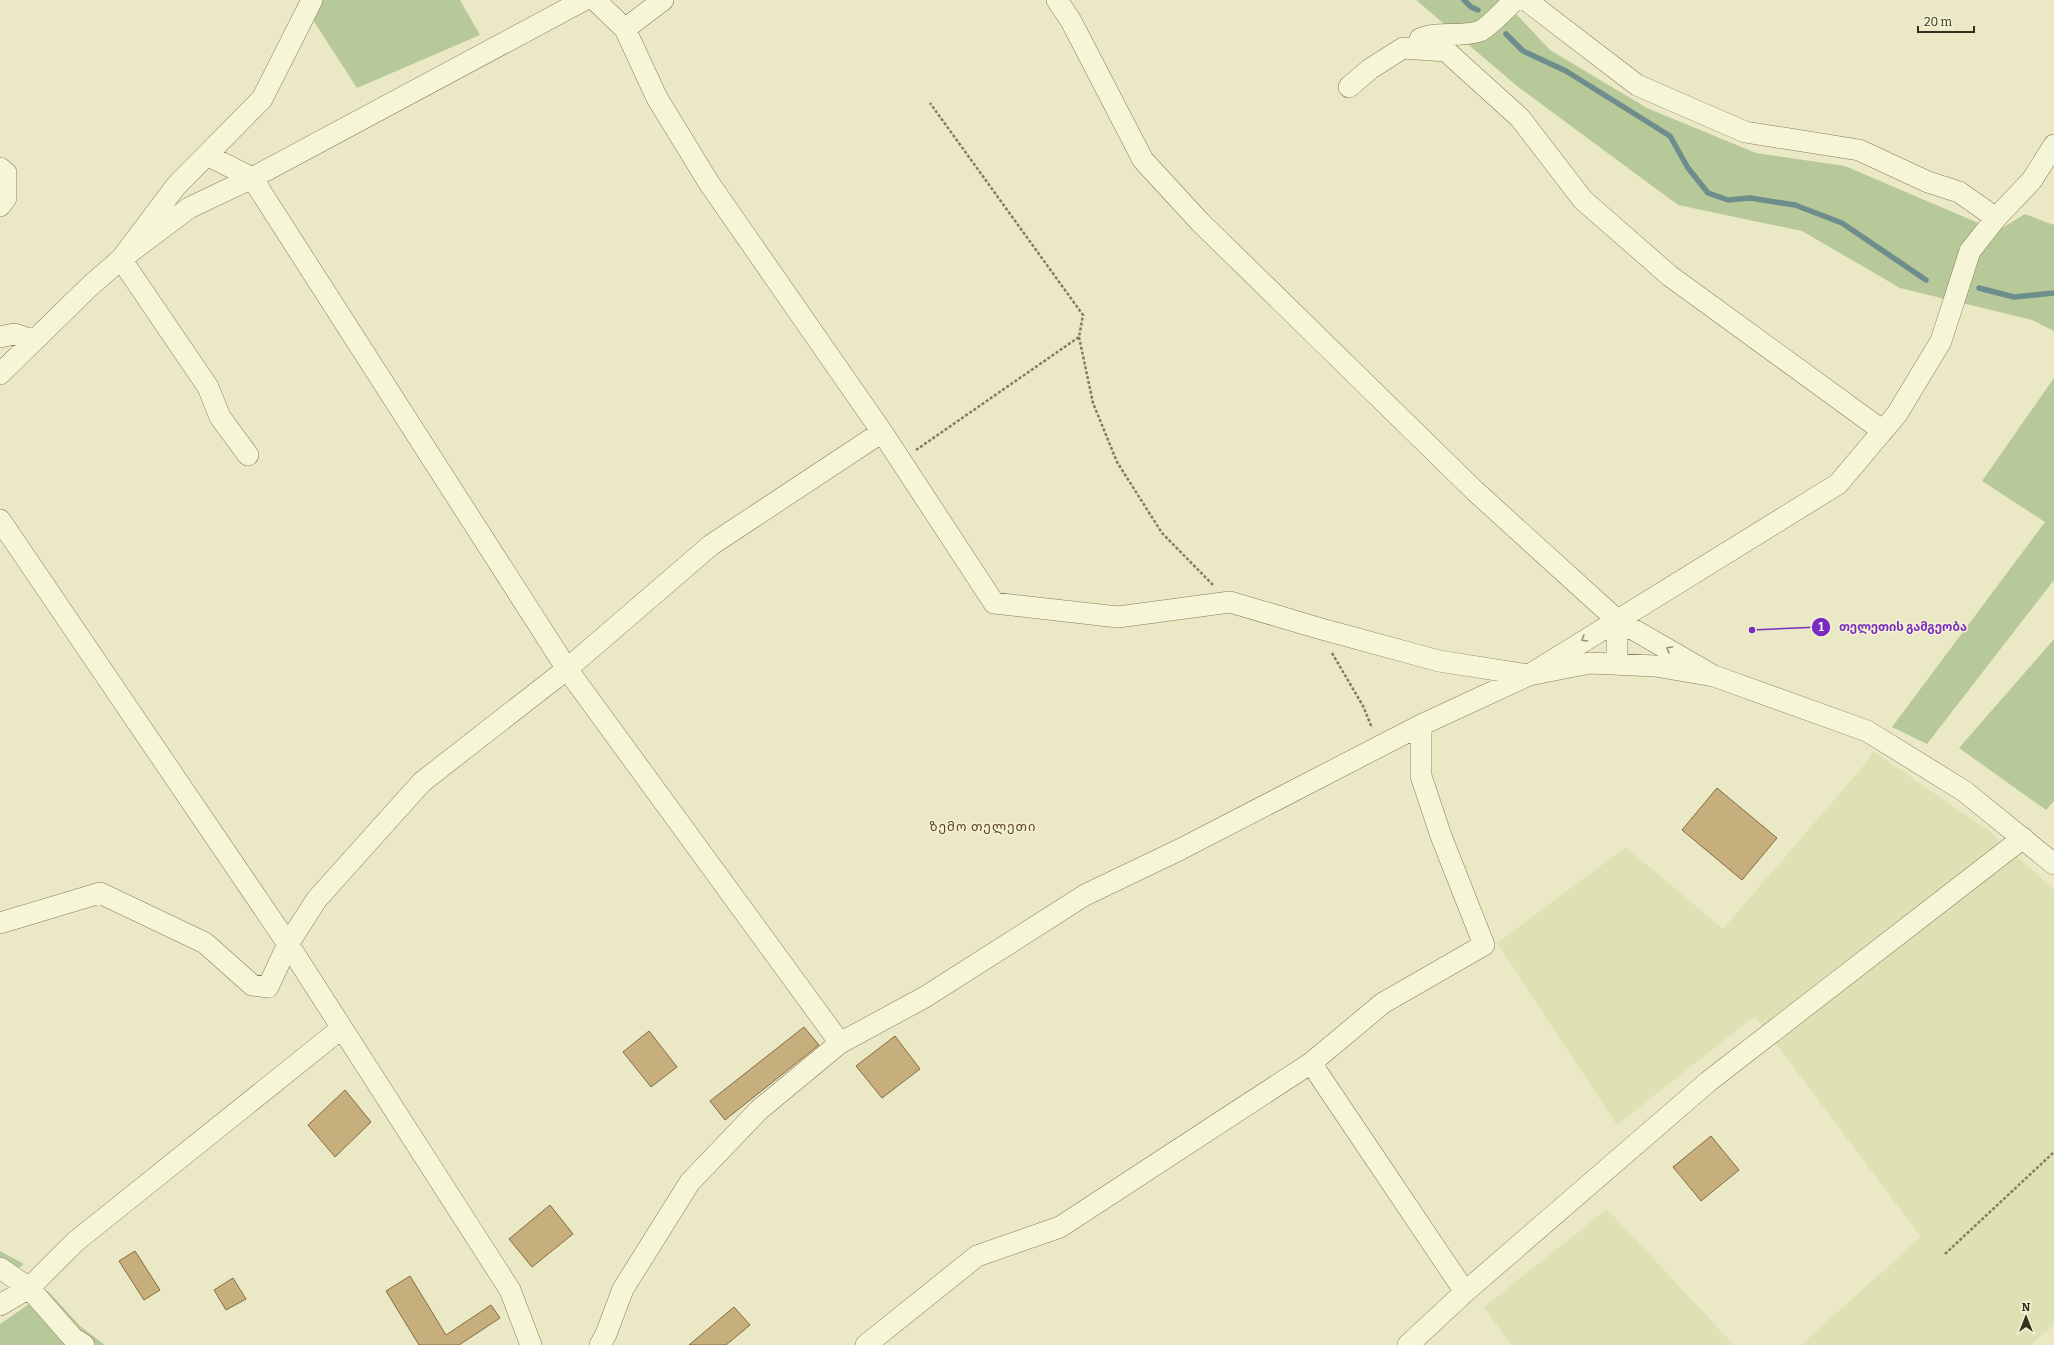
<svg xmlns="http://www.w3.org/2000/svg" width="2054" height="1345" font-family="Bitter,'Noto Sans Georgian',serif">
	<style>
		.farmland { fill: #dde1b3 }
		.green { fill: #b8c999 }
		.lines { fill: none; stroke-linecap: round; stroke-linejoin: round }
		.stream { stroke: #6e8d8d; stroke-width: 5.5 }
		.building { fill: #c7ae7d; stroke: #836c43 }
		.minor-casing { stroke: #857c5c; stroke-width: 22 }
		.path { stroke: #857c5c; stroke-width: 2.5; stroke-dasharray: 3 2; stroke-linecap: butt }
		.minor { stroke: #f7f5d7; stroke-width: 21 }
		.oneway { stroke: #96927b }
		.labels { text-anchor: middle; stroke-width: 3; stroke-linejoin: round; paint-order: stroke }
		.quarter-label { font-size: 13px; letter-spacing: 1px; fill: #603e21; stroke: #f3f2d4 }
		.leader { fill: none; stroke: #7b2cbf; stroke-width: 1.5 }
		.callout-dot { fill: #7b2cbf; stroke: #f3f2d4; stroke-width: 1.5 }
		.mark-label { font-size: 12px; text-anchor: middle; font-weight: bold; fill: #fff }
		.callout-label { font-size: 12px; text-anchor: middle; font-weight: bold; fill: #7b2cbf; stroke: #f3f2d4; stroke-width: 3; stroke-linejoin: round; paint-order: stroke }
	</style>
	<rect width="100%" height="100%" fill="#ebe9c5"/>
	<path class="farmland" d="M1873 751 1989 831 2054 890V1325L2031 1345H1801L1921 1237 1755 1016 1617 1125 1497 943 1626 847 1723 929 1865 764Z
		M1607 1209 1734 1345H1511L1484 1307Z"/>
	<path class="green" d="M300 0H460L480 35 357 88Z
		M1416 0H1503L1550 50 1647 108 1756 153 1845 166 1997 231 2025 214 2054 225V331L2032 320 1900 288 1802 231 1678 205 1517 86Z
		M2054 378V580L1927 744 1892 727 2045 522 1982 481Z
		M2054 639V801L2046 810 1959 748Z
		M0 1251 24 1264 0 1282Z
		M48 1291 80 1326 105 1345H0V1324Z"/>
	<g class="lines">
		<path class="stream" d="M1464 0 1471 7 1478 10
			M1506 34 1523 51 1566 71 1670 136 1688 168 1708 193 1728 200 1750 198 1795 205 1842 223 1926 280
			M1979 288 2014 297 2054 293"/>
	</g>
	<path class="building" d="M1717 788 1777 838 1742 880 1682 830Z
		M804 1027 819 1045 725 1120 710 1101Z
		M649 1031 677 1067 651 1087 623 1052Z
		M895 1036 920 1069 882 1098 856 1066Z
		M345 1090 371 1122 335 1157 308 1125Z
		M1711 1136 1739 1170 1701 1201 1673 1167Z
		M550 1205 573 1234 532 1267 509 1239Z
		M135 1251 160 1290 144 1300 119 1261Z
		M410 1276 446 1335 491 1305 500 1318 459 1345H419L386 1291Z
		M233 1278 246 1299 226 1310 214 1290Z
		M734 1307 750 1325 726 1345H689Z"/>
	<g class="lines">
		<g class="minor-casing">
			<path id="minor" d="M595 0 625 29 657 98 709 183 882 432 994 603 1118 617 1230 602 1318 628 1439 661 1529 675 1590 663 1655 666 1714 676
				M1057 0 1071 21 1143 160 1200 222 1475 491 1617 620 1714 676 1867 731 1964 791 2054 864
				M1526 0 1637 85 1745 132 1859 150 1928 182 1959 192 1996 218
				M625 29 663 0
				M1420 39C1437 31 1461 38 1480 31 1488 28 1508 6 1515 0
				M1349 87 1370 69 1403 48 1446 51 1520 118 1583 200 1670 276 1883 431
				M207 155 252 178 567 669 840 1043
				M0 168 6 173V198L0 206
				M0 337 14 334 33 340
				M0 374 90 286 121 259 189 208 252 178 584 0
				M248 455 220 417 208 387 121 259 176 186 262 99 312 0
				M0 520 288 944 510 1290 531 1345
				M1617 664V620
				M0 923 100 893 205 943 252 985 268 987 288 944 317 899 422 782 567 669 711 545 882 432
				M1311 1063 1465 1292
				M0 1268 29 1288 73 1338 84 1345
				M0 1305 29 1288 75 1242 342 1028
				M600 1345 606 1334 623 1289 690 1182 759 1110 840 1043 925 997 1085 895 1179 850 1421 725 1529 675 1838 484 1897 414 1941 341 1970 251 1996 218 2032 180 2054 145
				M866 1345 977 1256 1060 1227 1311 1063 1383 1003 1484 945 1441 836 1421 776V725
				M1408 1345 1465 1292 1709 1081 2023 838"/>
		</g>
		<path class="path" d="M1079 337 1093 403 1117 462 1162 533 1213 585
			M916 450 1079 337 1083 315 930 103
			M1332 653 1363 706 1372 728
			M1945 1254 2054 1152"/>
		<use href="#minor" class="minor"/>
	</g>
	<defs><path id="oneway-chevron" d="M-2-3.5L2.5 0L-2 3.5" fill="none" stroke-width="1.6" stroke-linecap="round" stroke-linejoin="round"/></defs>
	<g class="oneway">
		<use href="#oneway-chevron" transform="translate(1584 639) rotate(149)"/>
		<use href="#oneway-chevron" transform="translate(1669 649) rotate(-150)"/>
	</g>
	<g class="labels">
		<g class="quarter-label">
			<text x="983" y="831">ზემო თელეთი</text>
		</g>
	</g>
	<path class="leader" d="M1752 630L1821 627"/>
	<g class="callout-dot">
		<circle cx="1752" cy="630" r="4"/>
		<circle cx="1821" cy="627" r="10"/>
	</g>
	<g class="mark-label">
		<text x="1821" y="631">1</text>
	</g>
	<g class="callout-label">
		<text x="1903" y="631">თელეთის გამგეობა</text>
	</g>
	<g transform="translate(2026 1317)" stroke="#f3f2d4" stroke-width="3" paint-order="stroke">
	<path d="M0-3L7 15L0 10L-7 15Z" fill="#36301f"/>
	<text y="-6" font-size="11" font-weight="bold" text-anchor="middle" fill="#36301f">N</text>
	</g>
	<path d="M1918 26v6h56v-6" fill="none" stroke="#36301f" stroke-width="2"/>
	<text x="1924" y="26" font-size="12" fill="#36301f" stroke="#f3f2d4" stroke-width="3" paint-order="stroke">20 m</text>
</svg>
